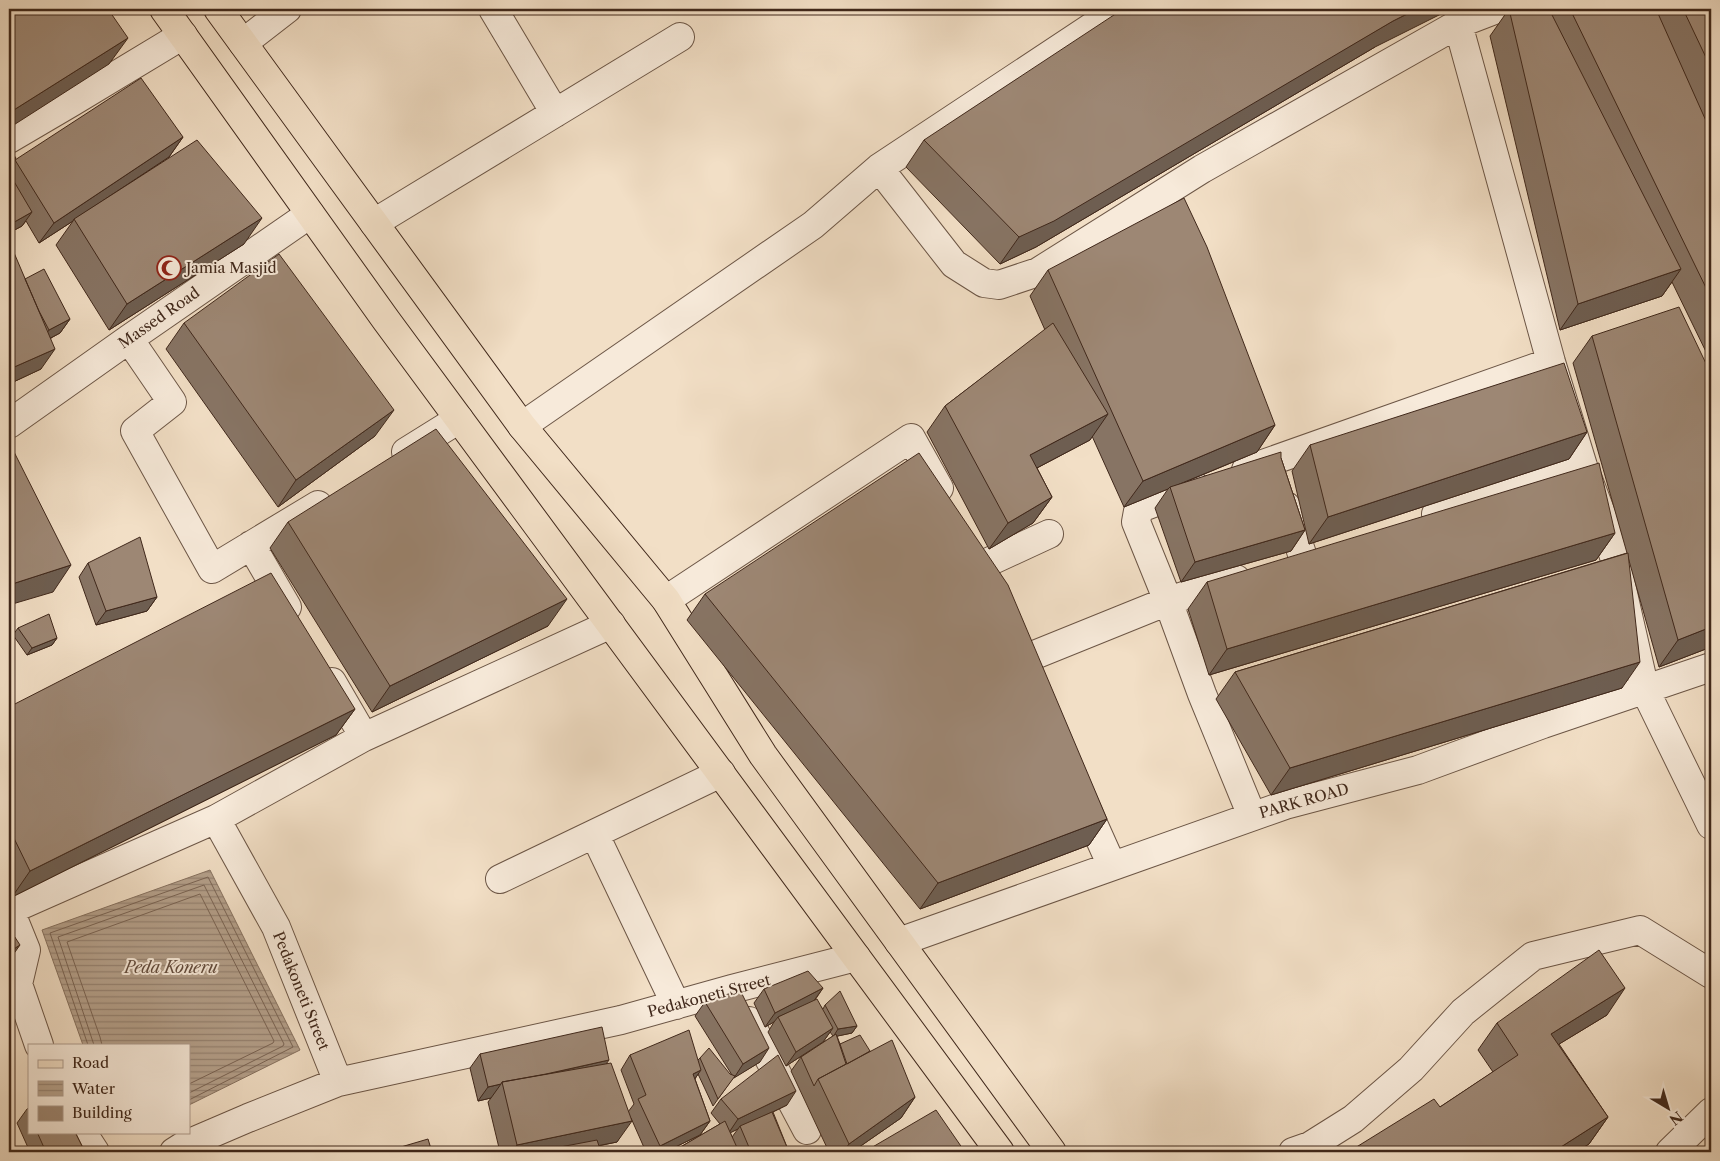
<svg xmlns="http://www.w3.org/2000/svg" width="1720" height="1161" font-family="'Libre Caslon Text',serif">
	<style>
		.water { fill: url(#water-rules); stroke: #86715f }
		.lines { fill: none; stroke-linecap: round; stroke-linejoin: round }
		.shore { stroke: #7a6454; stroke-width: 1 }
		.minor-casing { stroke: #6c5646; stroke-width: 30 }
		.major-casing { stroke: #40281b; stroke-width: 30 }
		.minor { stroke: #f7eada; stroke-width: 28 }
		.major { stroke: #f2dfc6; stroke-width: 28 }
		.wall { fill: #877464; stroke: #40281b; fill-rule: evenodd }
		.shaded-wall { fill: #6e5e51; stroke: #40281b }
		.building { fill: #9d8774; stroke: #40281b }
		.labels { text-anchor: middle; stroke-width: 4; stroke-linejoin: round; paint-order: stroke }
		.poi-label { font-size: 15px; fill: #40281b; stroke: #f7eada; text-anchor: start }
		.street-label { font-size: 15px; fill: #40281b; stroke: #f7eada }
		.water-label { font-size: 16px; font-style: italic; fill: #634c3d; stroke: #f7eada }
	</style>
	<defs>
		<pattern id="water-rules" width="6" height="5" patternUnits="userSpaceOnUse" patternTransform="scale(1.25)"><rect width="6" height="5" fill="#b5a18c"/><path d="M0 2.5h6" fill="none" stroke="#958372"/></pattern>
	</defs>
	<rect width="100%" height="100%" fill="#f2dfc6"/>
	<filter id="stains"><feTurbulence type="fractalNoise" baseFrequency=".004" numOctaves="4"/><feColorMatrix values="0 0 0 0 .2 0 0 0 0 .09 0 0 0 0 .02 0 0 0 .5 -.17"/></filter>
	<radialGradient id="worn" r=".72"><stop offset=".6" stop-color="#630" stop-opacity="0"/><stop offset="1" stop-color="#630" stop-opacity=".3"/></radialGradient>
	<path class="water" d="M210 870 300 1050 189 1105V1045H83L42 930Z"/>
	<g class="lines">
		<path class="shore" d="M88 1045 50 933 208 877 293 1047 189 1100
			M94 1045 58 937 204 885 284 1044 283 1046 189 1093
			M102 1045 100 1037 67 942 200 894 274 1041 273 1043 189 1084"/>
		<g class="minor-casing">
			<path id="minor" d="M493 9 555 113
				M1458 24 1551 362 1583 466 1602 516 1617 567 1645 690 1711 825
				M243 43 287 9
				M9 139 72 102 183 35
				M879 168 954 264 984 283 999 285 1038 272 1202 169 1458 24 1497 9
				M374 223 680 37
				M129 339 172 402 135 431 212 569 318 505
				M9 424 129 339 310 214
				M522 426 813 225 879 168 1119 9
				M406 452 459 419
				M1246 470 1551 362
				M1196 487 1143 507 1138 511 1136 522 1168 601 1202 694 1252 816
				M1286 506 1303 557
				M1436 514 1583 466
				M251 545 287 607
				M982 565 1049 534
				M666 600 911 438 939 488
				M1022 660 1168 601 1236 579
				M332 682 364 737
				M1082 799 1112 866
				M216 819 276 927 338 1082
				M595 835 676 1005
				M500 879 721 773
				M9 908 26 950 18 984 39 1045
				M10 910 216 819 364 737 611 624
				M899 942 1285 805 1418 770 1543 724 1711 667
				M749 1021 807 1130
				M82 1132 95 1152
				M174 1152 185 1145 248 1118 338 1082 621 1020 732 989 856 957
				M1293 1152 1310 1146 1353 1119 1411 1069 1463 1012 1533 956 1640 930 1711 974
				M1670 1152 1711 1112"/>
		</g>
		<g class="major-casing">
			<path id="major" d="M164 9 386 320 1000 1152
				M218 9 522 426 666 600 763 755 1052 1152"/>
		</g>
		<use href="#minor" class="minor"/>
		<use href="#major" class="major"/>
	</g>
	<path class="wall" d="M1509 9 1549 10 1550 9H1711V362L1672 282 1662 296 1560 330 1490 36Z
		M1375 47 1036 247 1000 264 906 167 924 140Z
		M183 137 169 157 134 180 244 244 109 330 56 245 73 221 39 243 26 221 22 226 9 233V169L15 160Z
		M9 250 25 279 70 319 60 333 51 338 41 369 9 384Z
		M1048 270 1275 425 1257 452 1183 483 1281 458 1305 530 1291 551 1181 582 1155 508 1168 489 1124 507 1092 436 1090 440 1037 468 1052 497 1033 523 989 549 927 432 945 406 1045 330 1030 296Z
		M184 323 375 436 278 507 166 349Z
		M1592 336 1711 374V647L1659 667 1628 557 1622 688 1271 795 1216 699 1235 672 1627 553 1573 363Z
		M1587 432 1569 459 1309 544 1292 471 1310 445Z
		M288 522 548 626 372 712 270 548Z
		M1615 533 1596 560 1209 675 1188 609 1207 582Z
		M88 563 157 597 147 611 96 625 79 577Z
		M705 594 1107 819 1089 845 920 909 687 620Z
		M18 628 57 638 52 645 27 655 13 635Z
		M9 707 355 709 336 735 12 897 9 892Z
		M823 988 815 1000 823 1009 825 1005 857 1026 852 1033 837 1036 840 1044 870 1051 915 1097 901 1118 852 1152H829L791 1071 801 1057 833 1036 830 1032 823 1042 786 1066 768 1032 774 1022 765 1027 754 1003 764 989Z
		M705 1002 760 1062 733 1078 713 1106 698 1074 695 1079 710 1121 700 1135 665 1152H646L631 1118 617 1142 598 1146 601 1152H500L488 1102 491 1098 478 1101 470 1068 480 1054 607 1063 628 1112 634 1104 621 1070 630 1055 698 1060 700 1058 732 1075 695 1016Z
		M1607 1015 1559 1044 1608 1117 1589 1144 1576 1152H1349L1350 1151 1440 1107 1493 1072 1478 1050 1497 1023Z
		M721 1099 787 1105 773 1112 789 1152H672L720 1124 711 1113ZM738 1129 732 1137 730 1132Z
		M29 1108V1132H75L85 1152H30L17 1123 27 1109Z"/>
	<path class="shaded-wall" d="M1417 9H1451L1375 47 1036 247 1000 264 1019 237 1393 21Z
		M128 38 109 64 9 128V113Z
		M183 137 169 157 75 219H74L73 221 39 243 54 223Z
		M16 158 9 168V164Z
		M32 212 22 226 9 233V225Z
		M262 218 244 244 109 330 127 304Z
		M1681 269 1662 296 1560 330 1578 304Z
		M70 319 60 333 39 344 49 330Z
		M55 349 41 369 9 384V373L12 368Z
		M394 410 375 436 278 507 296 480Z
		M1108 414 1090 440 1012 481 1030 455Z
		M1275 425 1257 452 1170 488V487L1168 489 1124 507 1143 481Z
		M1587 432 1569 459 1309 544 1328 517Z
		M1052 497 1033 523 989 549 1008 523Z
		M1305 530 1291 551 1181 582 1195 562Z
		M1615 533 1596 560 1209 675 1227 649Z
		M71 565 53 592 9 605V585Z
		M157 597 147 611 96 625 106 611Z
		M567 599 548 626 372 712 390 686Z
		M1711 627V647L1659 667 1678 640Z
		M57 638 52 645 27 655 32 648Z
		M1640 662 1622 688 1271 795 1290 768Z
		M355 709 336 735 12 897 30 871Z
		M1107 819 1089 845 920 909 938 883Z
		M20 945 10 959H9V952Z
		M823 988 813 1002 778 1017 774 1022 765 1027 775 1013Z
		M1625 988 1607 1015 1533 1060 1551 1034Z
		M857 1026 852 1033 833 1037 838 1029Z
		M833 1028 823 1042 786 1066 796 1052Z
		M769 1048 760 1062 734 1078 743 1064Z
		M609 1060 599 1074 503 1084Z
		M701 1070 691 1084 693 1074Z
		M501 1084 491 1098 478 1101 488 1087Z
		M796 1091 787 1105 741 1127 740 1126 738 1129 728 1134 738 1119Z
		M915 1097 901 1118 852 1152H843L849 1144Z
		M1608 1117 1589 1144 1576 1152H1553Z
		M632 1121 617 1142 566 1152H512L517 1145Z
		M710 1121 700 1135 665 1152H655L660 1146Z"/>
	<path class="building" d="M9 9H108L128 38 9 113Z
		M1123 9H1417L1393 21 1054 221 1019 237 924 140Z
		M1509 9H1549L1681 269 1578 304Z
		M1570 9H1656L1711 132V298Z
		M1683 9H1711V68Z
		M141 78 183 137 54 223 15 160Z
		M197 140 262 218 127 304 74 219Z
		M9 149 16 158 9 164Z
		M9 173 32 212 9 225Z
		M1184 198 1207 247 1275 425 1143 481 1048 270Z
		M12 248 55 349 12 368 9 362V250Z
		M279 254 394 410 296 480 184 323Z
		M44 269 70 319 49 330 39 311 25 279Z
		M1679 307 1711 374V627L1678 640 1592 336Z
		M1053 323 1108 414 1030 455 1052 497 1008 523 945 406Z
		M1564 363 1587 432 1328 517 1310 445Z
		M436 429 567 599 390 686 288 522Z
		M9 442 71 565 9 585Z
		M1281 452V458L1305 530 1195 562 1170 487Z
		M919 453 1008 585 1107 819 938 883 705 594Z
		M1599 463 1615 533 1227 649 1207 582Z
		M140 537 157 597 106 611 88 563Z
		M1628 553 1640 662 1290 768 1235 672Z
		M271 573 355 709 30 871 9 828V707Z
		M49 614 57 638 32 648 18 628Z
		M9 928 20 945 9 952Z
		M1599 950 1625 988 1551 1034 1608 1117 1553 1152H1350V1151L1434 1099 1440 1107 1518 1055 1497 1023Z
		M808 971 823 988 775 1013 764 989Z
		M740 990 769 1048 743 1064 705 1002Z
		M840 991 857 1026 838 1029 825 1005Z
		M817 999 833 1028 796 1052 778 1017Z
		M602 1027 609 1060 546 1074 502 1082 501 1084 488 1087 480 1054Z
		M689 1030 701 1070 693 1074 710 1121 660 1146 638 1099 646 1095 630 1055Z
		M836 1034 846 1064 818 1079 814 1086 801 1057Z
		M860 1035 870 1051 847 1064 840 1044Z
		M892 1040 915 1097 849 1144 818 1079Z
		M709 1048 730 1074 735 1076 718 1099 700 1058Z
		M778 1055 796 1091 738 1119 721 1099Z
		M611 1063 632 1121 517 1145 502 1082Z
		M936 1110 965 1152H864Z
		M772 1112 789 1152H751L740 1126Z
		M725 1121 739 1152H672Z
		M37 1132H75L85 1152H46Z
		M428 1139 432 1152H384Z
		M597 1140 601 1152H540L555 1148Z"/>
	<defs>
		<g id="mosque-ring" transform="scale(1.25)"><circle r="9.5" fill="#f7eada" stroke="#8f2418" stroke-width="1.5"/><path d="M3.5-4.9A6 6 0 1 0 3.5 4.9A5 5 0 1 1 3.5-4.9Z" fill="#8f2418"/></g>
	</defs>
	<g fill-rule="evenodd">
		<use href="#mosque-ring" x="169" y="268"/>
	</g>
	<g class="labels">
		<g class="poi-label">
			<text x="186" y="273">Jamia Masjid</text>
		</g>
		<g class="street-label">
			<text transform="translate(159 318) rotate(-35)" y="5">Massed Road</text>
			<text transform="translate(1304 801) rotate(-16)" y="5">PARK ROAD</text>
			<text transform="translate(301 991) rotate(68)" y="5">Pedakoneti Street</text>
			<text transform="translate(709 996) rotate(-15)" y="5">Pedakoneti Street</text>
		</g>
		<g class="water-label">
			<text x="171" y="973">Peda Koneru</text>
		</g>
	</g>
	<rect width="1720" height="1161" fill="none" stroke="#f2dfc6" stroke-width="30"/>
	<rect x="10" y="10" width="1700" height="1141" fill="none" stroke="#40281b" stroke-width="2.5"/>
	<rect x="15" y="15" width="1690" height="1131" fill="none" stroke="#40281b"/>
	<rect x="28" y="1044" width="162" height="90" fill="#f7eada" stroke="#ae9c8e"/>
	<rect x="38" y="1060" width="25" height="8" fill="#f2dfc6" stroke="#ae9c8e"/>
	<text x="72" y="1068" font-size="15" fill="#40281b">Road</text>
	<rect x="38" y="1081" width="25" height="15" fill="url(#water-rules)" stroke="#ae9c8e"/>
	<text x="72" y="1094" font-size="15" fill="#40281b">Water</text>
	<rect x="38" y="1106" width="25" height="15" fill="#9d8774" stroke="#ae9c8e"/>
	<text x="72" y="1118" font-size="15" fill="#40281b">Building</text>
	<g transform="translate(1668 1108) rotate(142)" stroke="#f7eada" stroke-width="4" paint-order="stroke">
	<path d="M0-4L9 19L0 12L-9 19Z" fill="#40281b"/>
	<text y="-8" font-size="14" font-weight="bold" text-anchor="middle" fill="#40281b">N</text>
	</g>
	<rect width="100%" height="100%" filter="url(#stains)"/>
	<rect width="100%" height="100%" fill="url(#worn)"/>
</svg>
